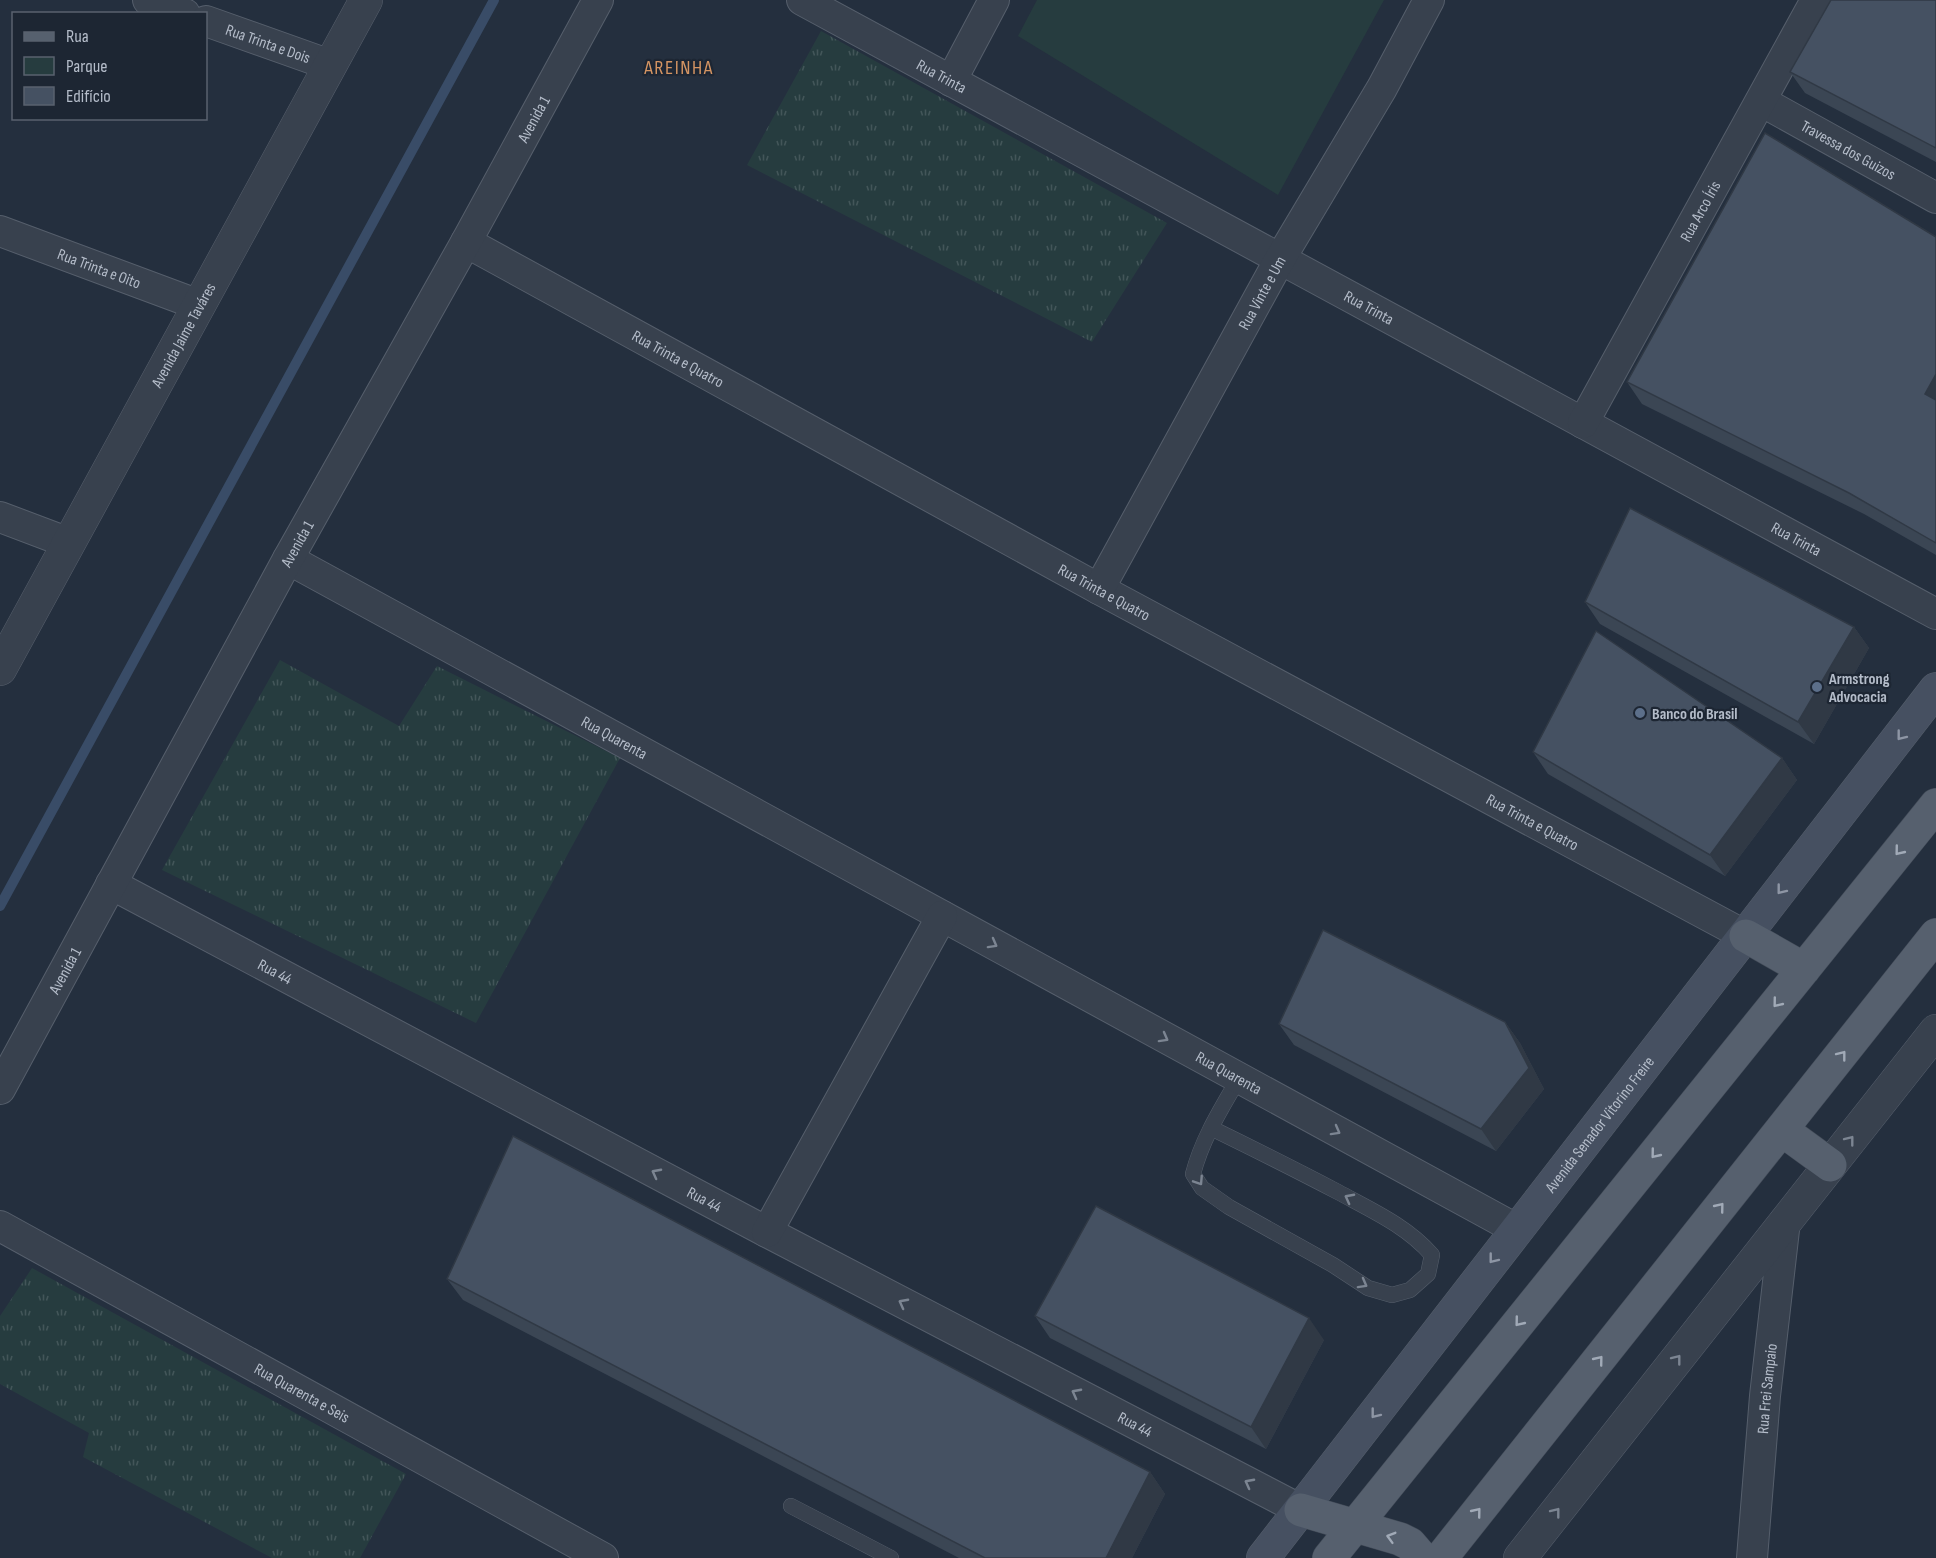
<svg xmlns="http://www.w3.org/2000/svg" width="1936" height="1558" font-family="'Sofia Sans Condensed',sans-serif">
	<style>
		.grass { fill: url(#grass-tufts) }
		.park { fill: #263c3f }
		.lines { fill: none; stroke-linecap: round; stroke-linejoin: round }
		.stream { stroke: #394c67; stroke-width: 10 }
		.service-casing { stroke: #565f6c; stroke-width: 16 }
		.minor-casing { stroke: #565f6c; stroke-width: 32 }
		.tertiary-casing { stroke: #565f6c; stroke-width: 34 }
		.secondary-casing { stroke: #565f6c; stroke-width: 34 }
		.primary-casing { stroke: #414a57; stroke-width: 34 }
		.service { stroke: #38414e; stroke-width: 15 }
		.minor { stroke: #38414e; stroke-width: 30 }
		.tertiary { stroke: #38414e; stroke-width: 33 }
		.secondary { stroke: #465061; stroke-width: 33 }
		.primary { stroke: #56606e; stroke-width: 33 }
		.wall { fill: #3b4654 }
		.shaded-wall { fill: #303945 }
		.building { fill: #455162; stroke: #303945; stroke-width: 1.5 }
		.oneway { stroke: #8e96a5 }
		.oneway2 { stroke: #a1aab7 }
		.oneway3 { stroke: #7c8592 }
		.service-dot { fill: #5c6f8a; stroke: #1d2633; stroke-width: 2 }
		.labels { text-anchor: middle; stroke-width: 4.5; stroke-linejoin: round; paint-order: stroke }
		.street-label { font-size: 16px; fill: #b4bcc9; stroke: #1d2633 }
		.poi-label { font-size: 16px; font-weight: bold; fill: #b4bcc9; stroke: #1d2633; text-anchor: start }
		.quarter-label { font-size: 20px; letter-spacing: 1.5px; fill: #d59563; stroke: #1d2633 }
	</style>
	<defs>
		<pattern id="grass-tufts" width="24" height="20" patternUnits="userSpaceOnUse" patternTransform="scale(1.5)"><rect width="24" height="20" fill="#263c3f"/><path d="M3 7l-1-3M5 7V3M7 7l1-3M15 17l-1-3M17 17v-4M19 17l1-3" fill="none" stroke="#435659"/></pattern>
	</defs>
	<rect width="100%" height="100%" fill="#242f3e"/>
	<path class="grass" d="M821 31 1167 223 1092 342 747 165Z
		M280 660 399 726 437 666 620 758 476 1023 162 870Z
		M32 1268 406 1474 360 1558H272L83 1457 89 1433 0 1384V1316Z"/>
	<path class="park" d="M1037 0H1384L1278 195 1018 36Z"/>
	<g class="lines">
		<path class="stream" d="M0 906 494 0"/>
		<g class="service-casing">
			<path id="service" d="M1211 1128C1254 1149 1296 1170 1338 1192 1371 1210 1407 1226 1432 1255L1428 1274 1410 1290 1392 1295 1368 1288 1333 1265 1229 1207 1202 1188 1193 1174C1202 1139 1221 1109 1239 1078
				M791 1506 891 1558"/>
		</g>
		<g class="minor-casing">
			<g id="minor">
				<path d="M148 0 185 14"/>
				<path id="s1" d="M802 0 1936 614"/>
				<path id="s2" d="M206 21 330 65"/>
				<path d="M951 81 994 0"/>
				<path id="s3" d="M1761 101 1936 198"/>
				<path id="s4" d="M0 231 199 305"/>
				<path id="s5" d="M466 242 1099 589 1746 936"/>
				<path id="s6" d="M1583 423 1816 0"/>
				<path d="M0 517 69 543"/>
				<path id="s7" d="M288 559 1516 1229"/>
				<path id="s8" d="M1099 589 1280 259 1382 88 1429 0"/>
				<path id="s9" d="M111 884 767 1232 1301 1510"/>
				<path id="s10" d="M0 1089 288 559 466 242 598 0"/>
				<path id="s11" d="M0 1226 603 1558"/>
				<path d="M767 1232 942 916"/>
				<path id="s12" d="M1752 1558 1765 1396 1785 1221"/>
			</g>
		</g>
		<g class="tertiary-casing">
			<g id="tertiary">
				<path id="s13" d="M0 669 366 0"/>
				<path d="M1520 1558 1936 1031"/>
			</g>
		</g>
		<g class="secondary-casing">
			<g id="secondary">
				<path id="s14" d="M1263 1558 1936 689"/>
			</g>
		</g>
		<g class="primary-casing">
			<path id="primary" d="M1746 936 1804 969
				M1782 1130 1830 1165
				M1301 1510 1400 1539 1410 1544 1422 1558
				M1329 1558 1936 805
				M1441 1558 1936 935"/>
		</g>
		<use href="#service" class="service"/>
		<use href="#minor" class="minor"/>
		<use href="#tertiary" class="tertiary"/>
		<use href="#secondary" class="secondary"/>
		<use href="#primary" class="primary"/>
	</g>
	<path class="wall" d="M1936 0V162L1805 93 1790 72Z
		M1936 237V555L1864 514 1642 404 1627 382Z
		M1585 602 1854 627 1869 648 1814 744 1600 624Z
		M1533 752 1782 758 1797 780 1725 876 1548 774Z
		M1505 1022 1520 1043 1544 1089 1496 1151 1294 1045 1279 1024Z
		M447 1279 1150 1472 1165 1494 1132 1558H959L463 1300Z
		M1035 1316 1324 1340 1266 1449 1050 1338Z"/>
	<path class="shaded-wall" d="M1936 374V410L1925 394Z
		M1854 627 1869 648 1814 744 1798 722Z
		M1782 758 1797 780 1725 876 1710 855Z
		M1505 1022 1520 1043 1544 1089 1496 1151 1481 1129Z
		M1309 1318 1324 1340 1266 1449 1251 1427Z
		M1150 1472 1165 1494 1132 1558H1106Z"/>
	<path class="building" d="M1831 0H1936V148L1790 72Z
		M1765 133 1936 237V374L1925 394 1936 400V543L1849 493 1627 382Z
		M1630 508 1854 627 1798 722 1585 602Z
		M1596 631 1782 758 1710 855 1533 752Z
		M1323 930 1505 1022 1529 1068 1481 1129 1279 1024Z
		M513 1136 1150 1472 1106 1558H985L447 1279Z
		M1096 1206 1309 1318 1251 1427 1035 1316Z"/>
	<defs><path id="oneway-chevron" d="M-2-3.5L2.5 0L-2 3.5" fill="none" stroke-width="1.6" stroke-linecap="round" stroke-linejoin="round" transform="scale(1.5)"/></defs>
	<g class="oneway">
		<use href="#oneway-chevron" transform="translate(1901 736) rotate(128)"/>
		<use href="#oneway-chevron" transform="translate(1781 890) rotate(128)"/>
		<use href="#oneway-chevron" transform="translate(1493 1259) rotate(128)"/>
		<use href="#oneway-chevron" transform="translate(1375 1414) rotate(128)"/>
	</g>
	<g class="oneway2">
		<use href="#oneway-chevron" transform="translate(1899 851) rotate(129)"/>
		<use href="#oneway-chevron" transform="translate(1777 1003) rotate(129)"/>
		<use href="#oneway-chevron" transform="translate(1842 1055) rotate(-52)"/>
		<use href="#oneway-chevron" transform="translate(1655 1154) rotate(129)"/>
		<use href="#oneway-chevron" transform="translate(1720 1207) rotate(-51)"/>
		<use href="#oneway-chevron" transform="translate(1519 1322) rotate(129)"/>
		<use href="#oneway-chevron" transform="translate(1599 1360) rotate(-51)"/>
		<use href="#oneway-chevron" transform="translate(1477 1512) rotate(-51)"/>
		<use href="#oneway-chevron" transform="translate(1391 1537) rotate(-164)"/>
	</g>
	<g class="oneway3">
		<use href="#oneway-chevron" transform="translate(993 944) rotate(29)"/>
		<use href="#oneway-chevron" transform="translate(1164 1038) rotate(29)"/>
		<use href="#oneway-chevron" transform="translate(1336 1131) rotate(29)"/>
		<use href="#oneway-chevron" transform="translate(1850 1140) rotate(-52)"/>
		<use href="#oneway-chevron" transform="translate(656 1173) rotate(-152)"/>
		<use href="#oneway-chevron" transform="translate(1199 1181) rotate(57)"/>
		<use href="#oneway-chevron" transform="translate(1349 1198) rotate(-152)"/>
		<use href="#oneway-chevron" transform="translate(1363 1284) rotate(29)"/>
		<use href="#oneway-chevron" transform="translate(903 1303) rotate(-152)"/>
		<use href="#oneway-chevron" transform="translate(1677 1359) rotate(-52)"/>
		<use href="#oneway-chevron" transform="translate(1076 1393) rotate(-152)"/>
		<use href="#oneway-chevron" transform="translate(1249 1483) rotate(-152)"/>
		<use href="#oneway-chevron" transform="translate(1556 1512) rotate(-52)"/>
	</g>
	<g class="service-dot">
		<circle cx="1817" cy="687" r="6"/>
		<circle cx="1640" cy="713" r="6"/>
	</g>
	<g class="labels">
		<g class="street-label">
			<text dy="6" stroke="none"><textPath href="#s2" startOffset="66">Rua Trinta e Dois</textPath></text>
			<text dy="6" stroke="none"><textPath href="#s1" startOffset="159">Rua Trinta</textPath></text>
			<text dy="6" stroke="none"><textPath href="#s10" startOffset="1107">Avenida 1</textPath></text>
			<text dy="6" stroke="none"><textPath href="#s3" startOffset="100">Travessa dos Guizos</textPath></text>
			<text dy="6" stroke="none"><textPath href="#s6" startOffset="242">Rua Arco Íris</textPath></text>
			<text dy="6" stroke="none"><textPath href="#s4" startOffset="106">Rua Trinta e Oito</textPath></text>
			<text dy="6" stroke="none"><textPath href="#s8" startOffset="338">Rua Vinte e Um</textPath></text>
			<text dy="6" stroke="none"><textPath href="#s1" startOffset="645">Rua Trinta</textPath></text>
			<text dy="6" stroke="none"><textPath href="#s13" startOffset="381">Avenida Jaime Taváres</textPath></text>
			<text dy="6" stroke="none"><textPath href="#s5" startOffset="242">Rua Trinta e Quatro</textPath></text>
			<text dy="6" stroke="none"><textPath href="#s1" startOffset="1131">Rua Trinta</textPath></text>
			<text dy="6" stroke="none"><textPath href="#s10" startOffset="621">Avenida 1</textPath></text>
			<text dy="6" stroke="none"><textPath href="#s5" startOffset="728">Rua Trinta e Quatro</textPath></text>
			<text dy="6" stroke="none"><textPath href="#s7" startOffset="372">Rua Quarenta</textPath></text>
			<text dy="6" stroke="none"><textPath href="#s5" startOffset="1214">Rua Trinta e Quatro</textPath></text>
			<text dy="6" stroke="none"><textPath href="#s10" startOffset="135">Avenida 1</textPath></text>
			<text dy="6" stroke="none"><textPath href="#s9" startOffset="186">Rua 44</textPath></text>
			<text dy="6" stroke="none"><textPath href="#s7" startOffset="1072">Rua Quarenta</textPath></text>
			<text dy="6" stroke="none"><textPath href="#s14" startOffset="549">Avenida Senador Vitorino Freire</textPath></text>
			<text dy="6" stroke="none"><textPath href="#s9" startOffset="672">Rua 44</textPath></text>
			<text dy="6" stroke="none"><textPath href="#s12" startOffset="170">Rua Frei Sampaio</textPath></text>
			<text dy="6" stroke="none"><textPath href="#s11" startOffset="345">Rua Quarenta e Seis</textPath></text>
			<text dy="6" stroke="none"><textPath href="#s9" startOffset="1158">Rua 44</textPath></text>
		</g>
		<g class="poi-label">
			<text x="1829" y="684">Armstrong<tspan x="1829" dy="18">Advocacia</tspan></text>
			<text x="1652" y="719">Banco do Brasil</text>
		</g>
		<g class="quarter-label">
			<text x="679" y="74">AREINHA</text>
		</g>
	</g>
	<rect x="12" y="12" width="195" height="108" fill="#1d2633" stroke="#59626f" stroke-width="1.5"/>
	<rect x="24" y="32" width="30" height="9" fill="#56606e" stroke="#59626f" stroke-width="1.5"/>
	<text x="66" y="42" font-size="18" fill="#b4bcc9">Rua</text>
	<rect x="24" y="57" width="30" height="18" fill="#263c3f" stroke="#59626f" stroke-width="1.5"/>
	<text x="66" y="72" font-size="18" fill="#b4bcc9">Parque</text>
	<rect x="24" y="87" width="30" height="18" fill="#455162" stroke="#59626f" stroke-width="1.5"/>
	<text x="66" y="102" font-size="18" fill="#b4bcc9">Edifício</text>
</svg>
